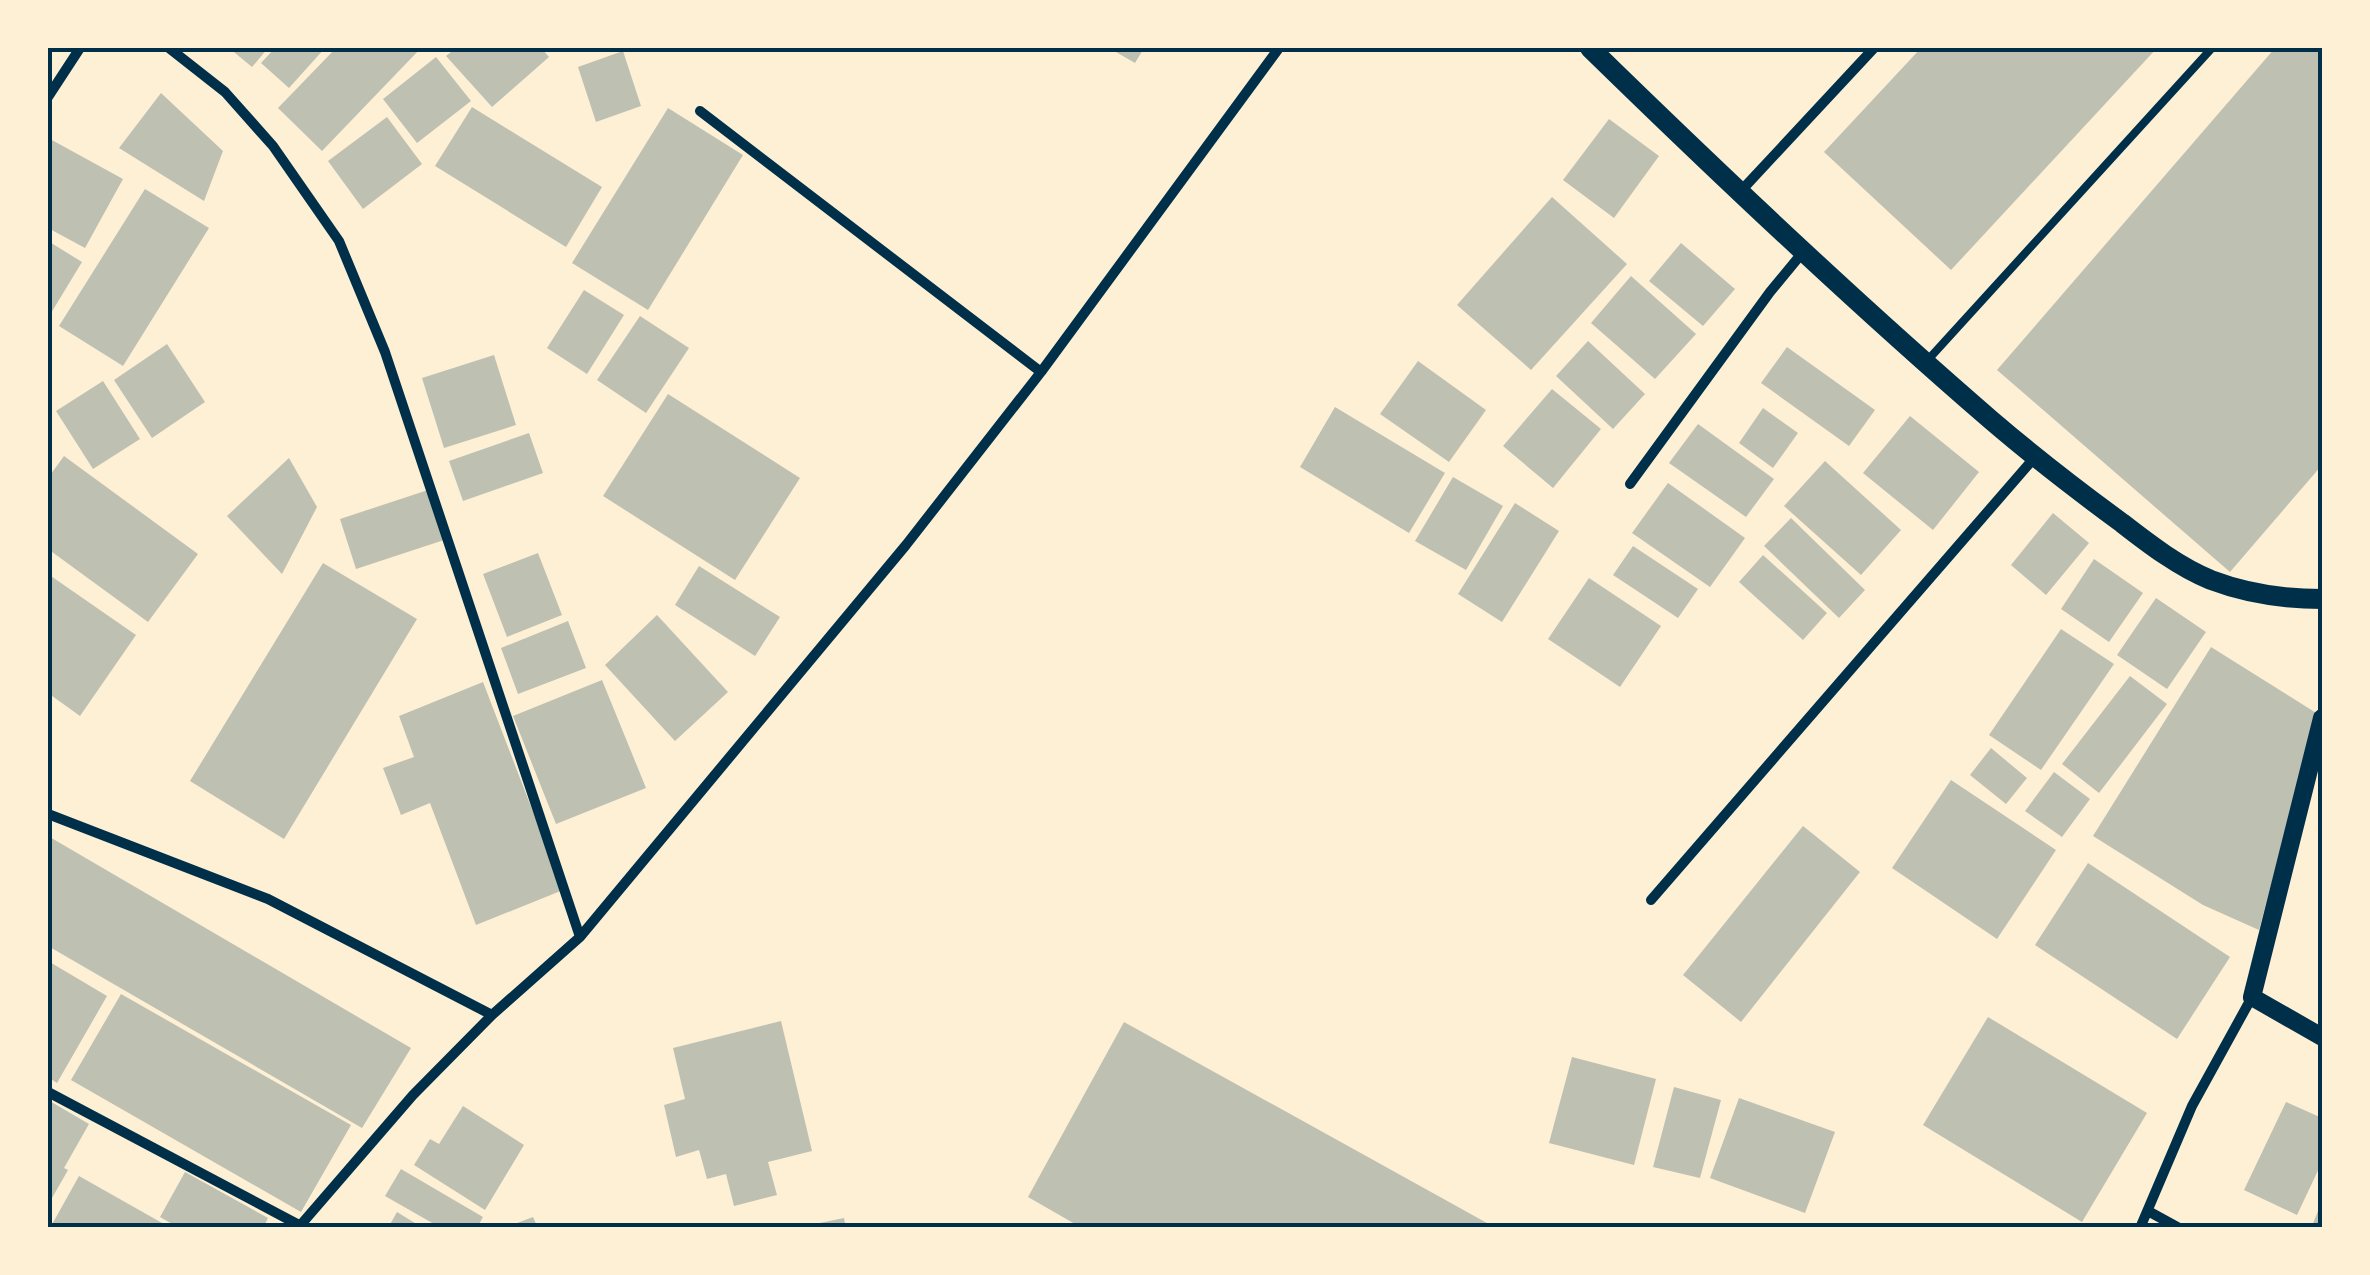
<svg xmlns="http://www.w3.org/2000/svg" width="2370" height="1275" font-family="Lato,sans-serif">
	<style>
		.building { fill: #bec0b2 }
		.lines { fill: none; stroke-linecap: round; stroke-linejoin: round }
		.service { stroke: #003049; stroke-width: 8 }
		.minor { stroke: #003049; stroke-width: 10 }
		.tertiary { stroke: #003049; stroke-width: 18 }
		.secondary { stroke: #003049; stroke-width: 20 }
		.neatline { fill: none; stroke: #003049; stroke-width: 4 }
	</style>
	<rect width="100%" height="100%" fill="#fdf0d5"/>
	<path class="building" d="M229 48H268L252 67Z
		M275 48H325L289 88 261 63Z
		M336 48H421L322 151 278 108Z
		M456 48H541L549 57 492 107 446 56Z
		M1109 48H1144L1135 63Z
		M1921 48H2157L1951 270 1824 152Z
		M2275 48H2322V465L2230 572 1997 370Z
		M623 51 641 106 596 122 578 67Z
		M436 57 471 101 417 143 383 99Z
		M161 93 223 151 204 201 119 148Z
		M472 107 602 187 566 247 435 166Z
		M668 108 743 155 648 310 572 263Z
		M387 117 422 164 363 209 328 161Z
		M1609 119 1659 156 1614 218 1563 180Z
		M50 139 123 179 85 248 48 228Z
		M145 189 209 228 123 366 59 326Z
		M1552 197 1627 264 1531 370 1457 305Z
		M48 241 82 262 48 318Z
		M1681 243 1735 289 1703 326 1649 281Z
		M1631 276 1696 334 1655 379 1591 323Z
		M584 290 624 315 587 374 547 348Z
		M640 316 689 348 646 413 597 380Z
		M1588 341 1645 394 1613 429 1556 376Z
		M167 344 205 402 152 438 114 380Z
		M1787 347 1875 410 1849 446 1761 383Z
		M494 355 516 425 444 448 422 378Z
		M1418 361 1486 410 1449 462 1380 414Z
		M103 381 140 439 93 469 56 411Z
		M1552 389 1601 429 1553 488 1503 446Z
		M668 394 800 478 735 580 603 496Z
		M1335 407 1445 473 1409 533 1300 467Z
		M1763 408 1798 433 1773 468 1739 443Z
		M1910 416 1979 472 1933 530 1863 473Z
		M1698 424 1774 479 1746 517 1669 463Z
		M529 433 543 473 463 501 449 461Z
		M64 456 198 554 148 622 48 549V478Z
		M289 458 317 507 282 574 227 516Z
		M1825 461 1901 530 1861 575 1784 506Z
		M1453 477 1503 506 1466 570 1415 541Z
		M1668 483 1745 538 1710 587 1632 533Z
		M428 490 444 540 356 569 340 519Z
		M1515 503 1559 531 1502 622 1458 594Z
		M2053 513 2089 543 2046 595 2011 565Z
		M1791 518 1865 590 1839 618 1764 546Z
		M1633 546 1698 589 1678 618 1613 575Z
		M538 553 562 615 507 637 483 574Z
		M1763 555 1827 613 1803 640 1739 582Z
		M2094 559 2143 593 2109 642 2061 609Z
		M323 563 417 619 284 839 190 781Z
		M699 566 780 617 755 656 675 605Z
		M48 574 136 635 80 716 48 693Z
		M1589 578 1661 626 1620 687 1548 639Z
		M2156 598 2206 632 2167 689 2117 655Z
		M657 615 728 692 675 741 605 665Z
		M568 621 586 668 518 694 501 648Z
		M2061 629 2114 664 2041 770 1989 735Z
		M2211 647 2321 716 2312 730 2259 930 2203 905 2093 836Z
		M2130 676 2167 704 2099 793 2062 764Z
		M602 680 646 788 556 824 513 716Z
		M483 682 563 890 476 925 430 803 401 815 383 768 414 757 399 716Z
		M1991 748 2027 778 2006 804 1970 775Z
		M2054 772 2090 799 2062 837 2025 811Z
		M1951 780 2056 850 1997 939 1892 868Z
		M1803 826 1860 872 1741 1022 1683 975Z
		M48 836 411 1048 362 1128 48 946Z
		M2088 863 2230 957 2177 1039 2035 945Z
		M48 961 107 996 57 1083 48 1077Z
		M121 994 351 1125 301 1212 71 1080Z
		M1988 1017 2147 1113 2082 1222 1923 1125Z
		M781 1021 812 1151 768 1162 777 1195 734 1206 726 1174 707 1179 699 1150 676 1157 664 1105 685 1099 673 1048Z
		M1124 1022 1496 1228H1082L1028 1197Z
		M1572 1057 1656 1079 1634 1165 1549 1143Z
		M1674 1087 1721 1100 1700 1178 1653 1167Z
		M1739 1098 1835 1132 1805 1213 1710 1178Z
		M48 1100 89 1124 64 1168 68 1170 48 1205Z
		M2286 1102 2322 1118V1162L2297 1215 2244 1190Z
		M463 1106 524 1145 485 1210 414 1165 430 1139 439 1144Z
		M401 1169 483 1217 477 1228H441L385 1196Z
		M185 1172 268 1218 263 1228H179L160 1217Z
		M79 1176 171 1228H50Z
		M2322 1201V1228H2316L2312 1226Z
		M397 1212 423 1228H388Z
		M533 1217 538 1228H507V1227Z
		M844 1218 846 1228H805V1226Z"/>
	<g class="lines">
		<path class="service" d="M1926 362 2212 48"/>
		<path class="minor" d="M169 48 225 92 273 146 339 241 385 352 580 937
			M48 97 80 48
			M700 111 1041 372
			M1739 193 1874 48
			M1630 484 1770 292 1803 252
			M48 814 268 899 492 1015
			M1651 900 2035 457
			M48 1092 299 1225
			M2148 1211 2179 1228
			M298 1228 413 1095 492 1015 580 937 906 545 1041 372 1279 48
			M2140 1228 2192 1106 2252 997"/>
		<path class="tertiary" d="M2322 718 2252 997 2322 1037"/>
		<path class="secondary" d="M1590 48C1720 175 1852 300 1991 420 2033 456 2077 490 2122 523 2149 544 2179 567 2211 580 2248 594 2283 599 2322 599"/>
	</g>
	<rect width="2370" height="1275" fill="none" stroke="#fdf0d5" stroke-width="100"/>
	<rect x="50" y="50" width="2270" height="1175" class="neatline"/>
</svg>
